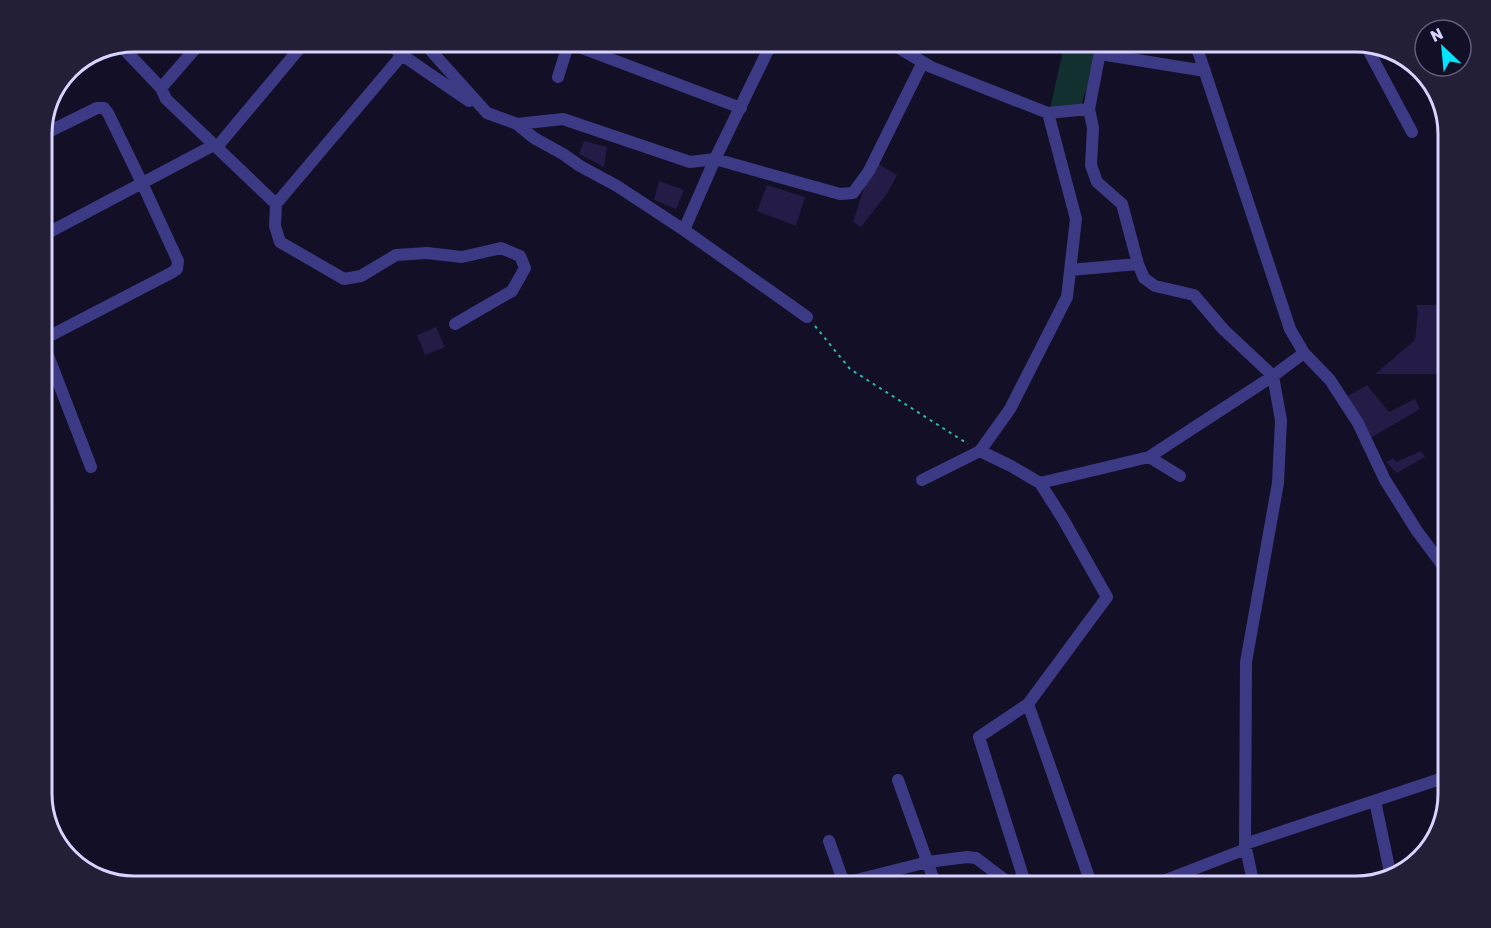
<svg xmlns="http://www.w3.org/2000/svg" width="1491" height="928" font-family="Rubik,sans-serif">
	<style>
		.green { fill: #12302f }
		.building { fill: #241b47 }
		.lines { fill: none; stroke-linecap: round; stroke-linejoin: round }
		.path { stroke: #2fb8b0; stroke-width: 2; stroke-dasharray: 3 4.5; stroke-linecap: butt }
		.street { stroke: #3d3a85; stroke-width: 12 }
		.rim { fill: none; stroke: #d9d4ff; stroke-width: 3 }
	</style>
	<rect width="100%" height="100%" fill="#130f26"/>
	<path class="green" d="M1065 42H1086L1100 45 1087 89 1083 98 1081 109 1049 113Z"/>
	<path class="building" d="M584 141 607 147 604 167 579 154Z
		M879 164 897 175 888 192 861 227 853 222 867 179Z
		M659 181 684 190 676 209 654 200Z
		M767 185 805 197 796 226 757 211Z
		M1416 305H1444L1437 329 1449 356V374H1375L1415 340 1418 311Z
		M436 327 445 347 425 355 417 335Z
		M1367 385 1389 412 1415 399 1420 409 1369 439 1346 397Z
		M1421 451 1425 457 1397 473 1386 462 1393 458 1396 462Z"/>
	<g class="lines">
		<path class="path" d="M815 326 850 369 968 444"/>
		<path class="street" d="M388 42 402 55 469 101
			M413 42 276 204 275 226 280 242 344 279 361 276 396 255 427 253 462 257 501 248 520 256 525 268 512 291 455 324
			M423 42 487 113 517 124 534 138 563 154 580 166 617 186 684 230 715 159 772 42
			M889 42 931 67 1048 113 1089 109
			M1102 42 1089 109 1093 128 1091 165 1097 182 1122 204 1138 264 1144 278 1155 286 1194 295 1223 329 1273 376 1304 353
			M1195 42 1290 329 1304 353 1330 380 1358 423 1385 480 1417 531 1449 574
			M1347 42 1350 46 1364 44
			M1365 44 1412 132
			M122 47 161 88 166 99 276 204
			M579 47 741 108
			M1100 54 1205 71
			M558 77 569 42
			M161 88 201 42
			M517 124 563 119 690 162 715 159 840 194 853 193 869 171 923 62
			M42 135 97 108H104L108 113 142 183 178 261 177 269 171 273 42 340 91 467
			M217 147 305 42
			M684 230 807 317
			M42 236 214 145
			M1070 270 1138 264
			M980 451 1011 466 1040 483 1063 519 1107 597 1028 704 1092 886
			M1180 476 1149 457 1273 376 1281 420 1278 483 1246 662 1245 844 1254 886
			M922 480 980 451 1010 409 1067 297 1076 219 1048 113
			M1040 483 1149 457
			M898 780 936 886
			M1375 801 1391 877
			M829 841 845 886
			M1245 844 1449 776
			M844 883 928 862 967 857 976 858 1013 886
			M1026 886 979 737 1028 704
			M1150 886 1246 849"/>
	</g>
	<path d="M0 0H1491V928H0ZM134 52H1356A82 82 0 0 1 1438 134V794A82 82 0 0 1 1356 876H134A82 82 0 0 1 52 794V134A82 82 0 0 1 134 52Z" fill="#231f37" fill-rule="evenodd"/>
	<path class="rim" d="M134 52H1356A82 82 0 0 1 1438 134V794A82 82 0 0 1 1356 876H134A82 82 0 0 1 52 794V134A82 82 0 0 1 134 52Z"/>
	<g transform="translate(1443 48) rotate(334)"><circle r="28" fill="#130f26" stroke="#625e7d" stroke-width="1.5"/>
	<path d="M0-4.5L10 22L0 15L-10 22Z" fill="#00e5ff"/>
	<text y="-9" font-size="16" font-weight="bold" text-anchor="middle" fill="#d9d4ff">N</text>
	</g>
</svg>
